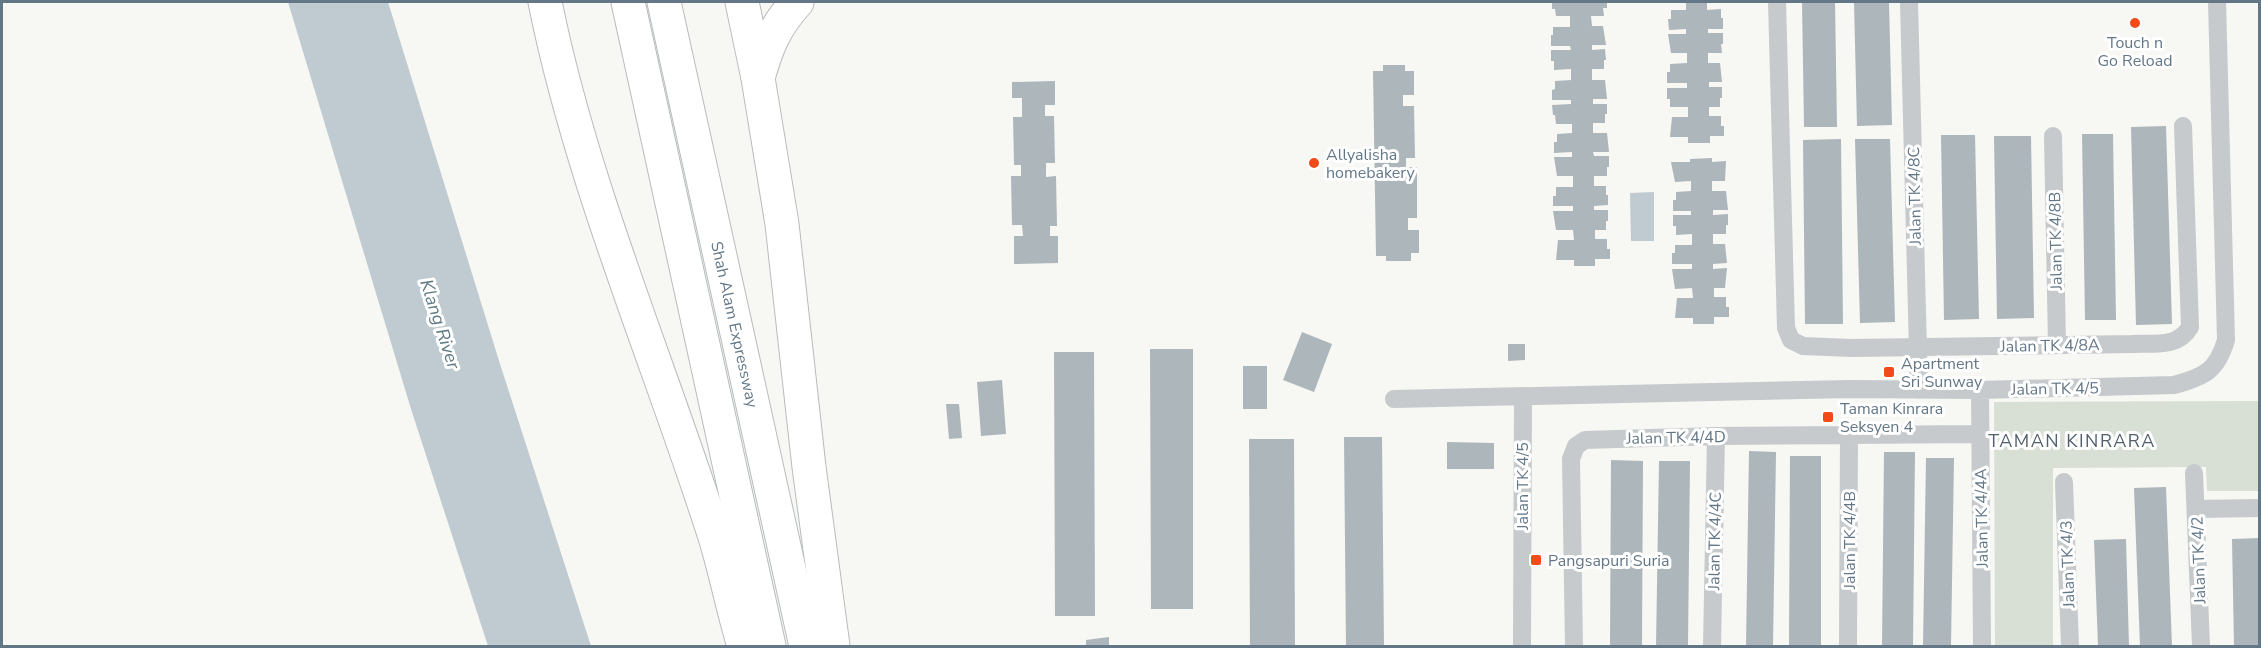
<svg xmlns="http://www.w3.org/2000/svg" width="2261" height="648" font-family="'Nunito Sans',sans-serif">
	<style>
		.green { fill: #d8dfd4 }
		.water { fill: #bfcbd0 }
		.building { fill: #adb6bb }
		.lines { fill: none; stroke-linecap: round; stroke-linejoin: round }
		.motorway-casing { stroke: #b8bcbf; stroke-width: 35 }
		.minor { stroke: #c6cacd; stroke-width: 18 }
		.motorway { stroke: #fff; stroke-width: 33 }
		.poi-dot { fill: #f24a19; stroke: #fff; stroke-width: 2 }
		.labels { text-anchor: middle; stroke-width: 6; stroke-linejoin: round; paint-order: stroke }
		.poi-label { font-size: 16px; fill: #637787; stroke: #fff; text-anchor: start }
		.street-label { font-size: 16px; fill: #637787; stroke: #fff }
		.water-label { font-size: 18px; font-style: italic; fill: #5f7a83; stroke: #fff }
		.neighbourhood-label { font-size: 18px; letter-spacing: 1.5px; fill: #52606b; stroke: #fff }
	</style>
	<rect width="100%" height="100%" fill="#f7f7f3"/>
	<path class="green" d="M2259 401V491H2207L2206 467 2053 468V646H1995L1994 402Z"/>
	<path class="water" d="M288 2H388L500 364 591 646H488L411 409Z
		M1654 192V241H1631L1630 193Z"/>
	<path class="building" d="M1552 2H1607V8H1603L1604 16H1591L1592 26H1603L1606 45H1592V50L1605 49 1606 60H1604V69H1592V80H1605L1607 99H1593V104H1607V114H1605V123H1593V133H1607L1609 152H1593L1594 156H1609V167H1607V176H1594V186H1606V195H1608V205L1594 206V210H1608V221H1606V230H1595V239H1607V249H1610V259H1595V266H1574V260H1556L1558 240H1574L1573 230H1556L1553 211H1573V206H1553V196H1556V187H1573V176H1557L1554 157H1572V152L1554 153V142H1557V134L1572 133V124H1556L1555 115H1553L1552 105 1571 104V100H1552V90L1555 89V81L1571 80V69L1554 70V61H1551V50H1571L1570 46H1551V35H1553V27H1570V16H1556L1555 9H1552Z
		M1686 2H1707V10L1721 9V18H1723V29H1708V33H1723V44H1721L1722 53H1708V63H1720L1722 82H1709V87H1722V98H1720V107H1709V116H1721V126H1724V136H1710V143H1688V137H1670L1672 117H1688V107H1670V99H1667V88H1687V83H1667V72H1670V64L1687 63V53H1671L1668 34H1686V29L1669 30 1668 19H1671V10H1686Z
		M1802 2H1835L1837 127H1804Z
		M1854 2H1889L1892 125 1857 126Z
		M1383 65H1405V71H1414V95H1403V106H1414L1415 158H1406V167H1417V218H1408V230H1419V253H1411V261H1386V256H1376L1373 71H1383Z
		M1055 81V105H1045V116H1054L1055 163H1046V177L1056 176 1057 226H1050V236H1058V263L1014 264V236H1023L1022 225H1012L1011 176H1021V165H1014L1013 117H1022V98H1012V82Z
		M2166 126 2172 324 2136 325 2131 127Z
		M2082 134H2113L2116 320H2085Z
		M1941 135H1975L1979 319 1944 320Z
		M1994 136H2031L2034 318 1997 319Z
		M1841 139 1843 324H1805L1803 140Z
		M1855 139H1890L1895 322 1860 323Z
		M1712 158V162L1726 161 1725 181H1712V191H1726L1728 210H1713V215L1728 214V225H1726V234H1713V244H1725L1727 263 1713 264V269L1727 268 1725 288H1714V297H1726V307H1729V317H1714V324H1693V318H1675L1677 298H1693L1692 288 1675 289 1672 269H1692V264H1672V253H1675V245H1692V234L1676 235V226H1673V215H1691V211H1673V200H1676V192L1691 191V181L1675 182 1671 162H1690V159Z
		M1302 332 1332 344 1314 392 1283 380Z
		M1508 344H1525V360L1508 361Z
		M1150 349H1193V609H1151Z
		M1054 352H1094L1095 616H1055Z
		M1243 366H1267V409H1243Z
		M1002 380 1006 434 981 436 977 382Z
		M946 404H959L962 438 949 439Z
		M1344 437H1382L1384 646H1346Z
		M1249 439H1294L1295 646H1250Z
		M1447 442 1494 443V469H1447Z
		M1749 451 1776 452 1773 646H1746Z
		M1884 452H1915L1913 646H1882Z
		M1790 456H1821V646H1789Z
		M1926 458H1954L1951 646H1923Z
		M1611 460 1643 461 1642 646H1610Z
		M1659 461H1690L1688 646H1656Z
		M2166 487 2172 646H2140L2134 488Z
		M2260 538V646H2234L2232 539Z
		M2126 539 2129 646H2098L2094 540Z
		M1109 637V646H1086V640Z"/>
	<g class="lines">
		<g class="motorway-casing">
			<g id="motorway">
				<path d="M545 2C582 185 658 359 715 537 726 573 733 610 744 646"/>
				<path d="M628 2 769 646"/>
				<path id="s1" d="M664 2 806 646"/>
				<path d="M742 2 758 78 782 224 809 467 833 646"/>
				<path d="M758 78C767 46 775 26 797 2"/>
			</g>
		</g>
		<path class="minor" d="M1777 2 1786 328 1791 340 1803 346 1851 348 2132 344C2154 343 2178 348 2190 327L2183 126
			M1909 2 1919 390
			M2053 136 2057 345
			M1980 390 1982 646
			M1394 399 1849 389 1980 390 2174 385C2204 377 2217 371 2226 340L2217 2
			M2194 473 2201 646
			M2064 482 2070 646
			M2196 509 2260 508
			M1522 646 1523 397
			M1574 646 1571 459 1576 446 1585 440 1716 436 1980 434
			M1712 646 1716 436
			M1848 646 1849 434"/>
		<use href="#motorway" class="motorway"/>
	</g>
	<g class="poi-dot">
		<circle cx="2135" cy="23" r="6"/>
		<circle cx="1314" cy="163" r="6"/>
		<rect x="1883" y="366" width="12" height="12" rx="3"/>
		<rect x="1822" y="411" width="12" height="12" rx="3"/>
		<rect x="1530" y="554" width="12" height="12" rx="3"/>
	</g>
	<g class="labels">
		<g class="poi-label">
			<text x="2135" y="48" text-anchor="middle">Touch n<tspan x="2135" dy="18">Go Reload</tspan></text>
			<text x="1326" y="160">Allyalisha<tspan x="1326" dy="18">homebakery</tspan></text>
			<text x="1901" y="369">Apartment<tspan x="1901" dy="18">Sri Sunway</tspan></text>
			<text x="1840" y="414">Taman Kinrara<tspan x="1840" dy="18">Seksyen 4</tspan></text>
			<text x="1548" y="566">Pangsapuri Suria</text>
		</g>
		<g class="street-label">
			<text transform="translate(1914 196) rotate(-91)" y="6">Jalan TK 4/8C</text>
			<text transform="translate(2055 241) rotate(-91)" y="6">Jalan TK 4/8B</text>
			<text dy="6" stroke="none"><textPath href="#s1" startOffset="330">Shah Alam Expressway</textPath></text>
			<text transform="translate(2050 345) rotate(-1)" y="6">Jalan TK 4/8A</text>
			<text transform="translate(2055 388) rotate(-1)" y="6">Jalan TK 4/5</text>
			<text transform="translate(1676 437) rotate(-1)" y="6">Jalan TK 4/4D</text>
			<text transform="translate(1522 486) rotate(-90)" y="6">Jalan TK 4/5</text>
			<text transform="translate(1981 518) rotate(-91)" y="6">Jalan TK 4/4A</text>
			<text transform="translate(1849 540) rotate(-90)" y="6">Jalan TK 4/4B</text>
			<text transform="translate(1714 541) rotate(-89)" y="6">Jalan TK 4/4C</text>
			<text transform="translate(2198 560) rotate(-92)" y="6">Jalan TK 4/2</text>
			<text transform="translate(2067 564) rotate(-92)" y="6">Jalan TK 4/3</text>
		</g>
		<g class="water-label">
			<text transform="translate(440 324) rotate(72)" y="6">Klang River</text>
		</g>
		<g class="neighbourhood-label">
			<text x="2072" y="447">TAMAN KINRARA</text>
		</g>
	</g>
	<rect width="2261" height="648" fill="none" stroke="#637787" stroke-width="6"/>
</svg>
